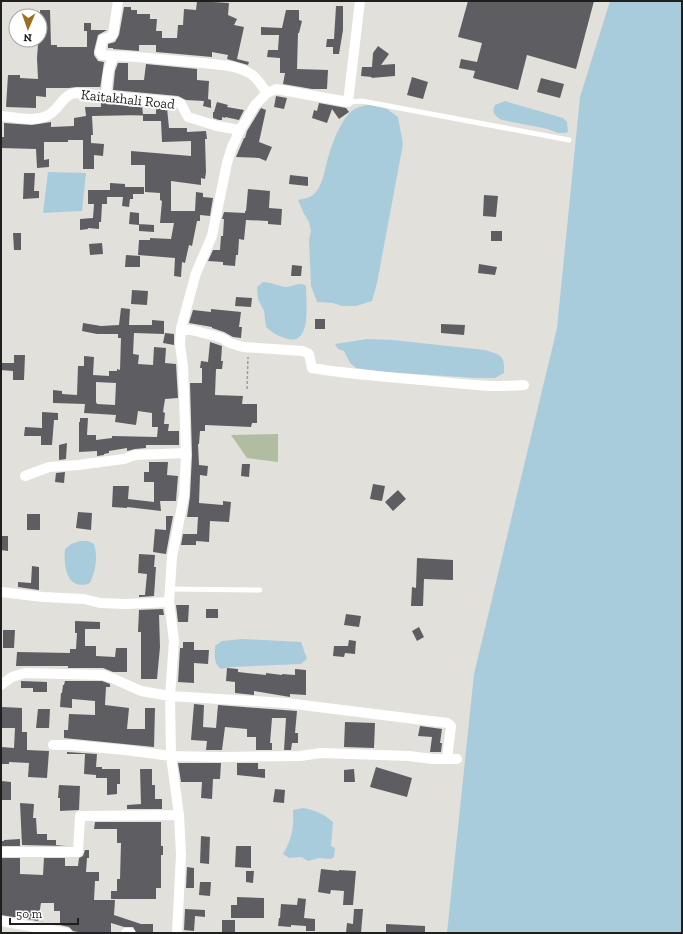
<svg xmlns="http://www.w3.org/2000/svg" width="683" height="934" font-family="'Zilla Slab',serif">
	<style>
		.green { fill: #b1bda0 }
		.water { fill: #a9ccdd }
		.building { fill: #5e5d62; fill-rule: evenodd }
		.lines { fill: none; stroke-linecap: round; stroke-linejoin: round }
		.path { stroke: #9e9d98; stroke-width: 1.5; stroke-dasharray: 3 2; stroke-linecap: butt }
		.lane { stroke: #fff; stroke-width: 5 }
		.street { stroke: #fff; stroke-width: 10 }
		.labels { text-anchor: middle; stroke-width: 4; stroke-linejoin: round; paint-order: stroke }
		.street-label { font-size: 14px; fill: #1f1f1d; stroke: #fff }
	</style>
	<rect width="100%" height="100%" fill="#e2e0da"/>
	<path class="green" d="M278 434V462L247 458 231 435Z"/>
	<path class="water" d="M610 1H682V933H447L474 674 557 328 580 97Z
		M505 101 563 118 567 122 568 132 564 133H558L548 129 502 120C495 116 491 112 495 105Z
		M370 104 387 109 398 117 403 144 377 283 372 301 356 306H342L333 303 317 302 311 286 309 240 311 231 309 222 304 214 298 200C303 199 309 198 313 195 322 188 324 172 327 162 331 146 340 120 353 110 357 107 365 106 370 104Z
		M48 172 86 173 82 211 43 213Z
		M263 282C272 282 278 286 285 287 293 287 299 281 306 286 306 301 312 345 288 339 278 336 274 334 266 327L264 311 258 299 257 287Z
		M367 339 393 340 485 350C501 355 505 355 504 373L495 378H477L383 372 356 368 350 363 344 351 338 349 335 344Z
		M80 541H88L94 544C98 558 96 569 90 583 67 592 63 566 65 549L71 544Z
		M242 639 301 642 307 659 301 664 231 667 221 669C213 663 215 655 215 646L222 641Z
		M303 808C315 810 324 814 333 822L331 846 335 848 334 857 331 859 319 858 308 861 301 857 289 858 283 854C292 839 294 828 293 810Z"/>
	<path class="building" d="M197 1 229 3 228 15 237 19 234 25 244 27 237 59 249 62 248 65 227 59 228 55 212 52V57L156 52V45H139V51L113 49V48H108V44L115 42 119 35 124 7H131V10H137V14H150V19H157L156 31H162V38H177L178 25H183L184 9 196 10Z
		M468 1H594L576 69 527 55 518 90 473 78 475 71 459 68 461 59 477 62 482 43 458 37Z
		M336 6H343V30L339 54H333V47H326L327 39H334Z
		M40 10H50L51 45H57V47H87V31H84V23H91V30H107L98 35 94 51V55L98 61 104 62 100 89V87H76L69 88H46V97L36 96V108L6 107 8 75H20V78L38 79 37 58 38 44H39L40 40Z
		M286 10H299V20L302 21 299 33H298L297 69 328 70 327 89H312L283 84 285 73H280V58L267 57 268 50H278L279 35H261V27L282 28Z
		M378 46 389 54 381 65 395 64V76L371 78 372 77 361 76 362 67H372L373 53Z
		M118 63H128V80H144L146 64 197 69V80L209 81 208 99 211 100V108L203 106 204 101 186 100 178 96 113 90 115 71Z
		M412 77 428 82 423 99 407 95Z
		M541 78 564 84 560 98 537 92Z
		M276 96 287 98 284 109 274 107Z
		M101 102 142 105 143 115 92 116 93 135H91V143L104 144 103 156 94 155V169H83V140H68V142H44V160L49 159V167L37 168 36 149 1 148V137H4V123L32 125 51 122V127L74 126V118L86 116 85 107H101Z
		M217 102 228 105 227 107 244 110 239 120 225 117V118L222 117V120H219L213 118V112H214Z
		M319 103 346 108 349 112 339 119 332 109 327 123 312 118 314 110 317 111Z
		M156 107 167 108 169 128H187V132L206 131 207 139H205L206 172 205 179 201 178V185L171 181V211H195L196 192 203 193V197L213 198 210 216 200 215V221H197L192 246 189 245 185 263 182 262 181 277 174 276 175 258 138 255 139 240H150V238L171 239 174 223H160L162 201 160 200V193L145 192V165H131V151L191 156V141L162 142 161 121H143V114H156Z
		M261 108 266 110 259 142 272 147 266 161 259 158 236 157 244 138H245L247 131Z
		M24 173H35L34 191H39V198L23 199Z
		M290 175 308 177V186L289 184Z
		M110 183 125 184V187H144V194H133V199H130L129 207 122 206 123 197H107V204H102L101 222H99V229L88 228V229L80 230V219L93 218 94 204H88V190H110Z
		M248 189 270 191 269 208 282 209 281 225 268 224V221L246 220 244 240 239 239 238 255H236L235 266 223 265V262L208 261 213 250H220L221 236H223L224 219H222L224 212 245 213V211H246Z
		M484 195 498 196 496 217 483 216Z
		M130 212 139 213V225L129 224Z
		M139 224 154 225V232L139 231Z
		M491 231H502V241H491Z
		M13 233H21V250H14Z
		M102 243 103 254 90 255 89 244Z
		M126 255 140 256V267H125Z
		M479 264 497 267 495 275 478 273Z
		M292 265 302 266 301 276H291Z
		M132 290 148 291 147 305 131 304Z
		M236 297 252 298 251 307 235 306Z
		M121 308 130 309 129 325H152V320L164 321V334L134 333 133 354 139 355 138 364 153 365 154 347 166 348 165 363 176 364 178 398 165 399 163 412 165 413 164 424H169L168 431H179V445H146V448L135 449 127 451V448L109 451V453L104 454V455L97 456V451L79 452V422H80V418H88L87 435H96V440L112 438V436L157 437 158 427H152V413L138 411 136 425 115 422 116 415 84 413 85 404 53 403V390L62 391V394L77 395 78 366H84V356L94 357 93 375 109 376V371H117V369L120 370 121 338H118V334H97L82 331 83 323 101 326 119 325ZM96 382 116 383 115 405 97 404 96 402Z
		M211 309 241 312 239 327H242L241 338 233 337 224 332 212 328V327L189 323 193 310 211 312Z
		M315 319H325V329H315Z
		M441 324 465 325 464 335 441 333Z
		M165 333 174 334V345L163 343Z
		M210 342 222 346 221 361H223L222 369H216L215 395 243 396 242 404H257V423H252L251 427 205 425V431H200L199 444H198L199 465 208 466 207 476 200 475 199 503 223 505V501L231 502 229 522 210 521 209 542 196 541V545H181L183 534H197L198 517H187L190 496 192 455 190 383H202V368H200L201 361 208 362Z
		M14 355H25L24 380H13V371L1 370V363H14Z
		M42 412 58 413V420H54L52 445H41V436H24L25 427 42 428Z
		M67 443 66 459 59 460V445Z
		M149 462H168L167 475 178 476 176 501H160L161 511 127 507V508L112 507 113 486H129L128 499 154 502V482H144V472H149Z
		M242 464H250L249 477 241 476Z
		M65 472 64 483 55 482 56 473Z
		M373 484 385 486 382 501 370 499Z
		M398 490 406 499 393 511 385 502Z
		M78 512 92 513 91 530 76 528Z
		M27 514H40V530H27Z
		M166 516H173L166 554 153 552 155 529 166 530Z
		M1 536H8V551L1 550Z
		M139 554 155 555 154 567H156L154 596 139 597V595H145L147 574 138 573Z
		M417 558 453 560V580L424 579 423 606H411L412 587 416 588Z
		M32 566 39 567V590L18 587V582L31 583Z
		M176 605H189L188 622H178Z
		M163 609 164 615H159L160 647 157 679H141V632H138L139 610H137Z
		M206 609H218V618H206Z
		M346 614 361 616 359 627 344 625Z
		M75 621 100 622V629H85V646H96V656L115 657 116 648H127V672H113L103 668H68V666H16L17 652 70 653V649H76L77 633H75Z
		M419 627 424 637 417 641 412 631Z
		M3 630H15L14 648H3Z
		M349 640 356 641 355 654 345 653 344 657 333 656 334 646H348Z
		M183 642H194V650H209L208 664 194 663V683L178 682 180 648H183Z
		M227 668 238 669V672L266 675V673L282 675V674L295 675V669L306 670V695L290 694V697L254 691V695L235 693V682L226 681Z
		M21 681 47 682V692H33V688H21Z
		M65 681H102L110 684V687H106L105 705 129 708 127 729H145V708H155L154 747 64 738V730H68L69 714 95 715V701L72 699V708L60 707 61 693H62L63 685H64Z
		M194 704 204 705 203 727 216 728 218 705 297 711 295 733H298V743H292L291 750H284L286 718H272L270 743H272V750H256V737H247V729L225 727 222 750H206L207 741 191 740Z
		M3 707 22 708V732H27V750L49 751 47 778 28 777 29 763 9 762V764H1V747L14 748 15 728H1V708Z
		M38 709H50L49 728H36Z
		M345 722 375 723 374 748 344 747Z
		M420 726 442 729 440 743H442L441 752H430L432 737 418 736Z
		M67 752 97 754 96 767H102V769H120V784H117V794L107 795V778H96V775L84 774 85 754H67Z
		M178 763H221L220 779H213L212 799 201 798 202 782H181Z
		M237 763H258V769H265V778L237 775Z
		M376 767 412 778 407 797 370 787Z
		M140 769H152V785H155V799H162V809H127V805L141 804Z
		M354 769 355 782H344V770Z
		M1 781 11 782V800H1Z
		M59 785 80 786 79 810 60 811V798H58Z
		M275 789 285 790 284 803 273 802Z
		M20 803 34 804 33 818H36L37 834H47V840H56V845L66 846 22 845Z
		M95 822H161V846H163V855H161V888H156V899H111V891H117V879H120L121 843H117V829H94Z
		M201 836 210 837 209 864 200 863Z
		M20 839V846H1V841H4V840Z
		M236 846H251V868L235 867Z
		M85 850H89V858H87L86 872H99V881H95L94 900H115L114 915 141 924H153V932H136L133 927H124L111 923V933H83L73 931 69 927 60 925V911H54V903H41L38 921 45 922 1 915V858H20V874L43 875 44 858H65V866H78L79 858 83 856Z
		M187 867 194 868V888H186Z
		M321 869 339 871V870L356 871 353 905H343L344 891 331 890 330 894 318 892Z
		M246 871H254L253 883 246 882Z
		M200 882H211L210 896 199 895Z
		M237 897 264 898V918H231V905H237Z
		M298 898 306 899 304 918 315 919V931H306V926L291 925V927L278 926 279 918H280L281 904 297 905Z
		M185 909 205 910V917L195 916 194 931 184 930Z
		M354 909H363L361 933H346L347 923 353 924Z
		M222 920H235V933H222Z
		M386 924 425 926V933H386Z"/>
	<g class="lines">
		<path class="path" d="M247 389 248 357"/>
		<path class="lane" d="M348 102 362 101 569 140
			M170 589 260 590"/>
		<path class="street" d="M115 56 102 55 100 52 103 39 110 37 113 34 118 1
			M106 96C107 85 107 64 115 56H118C146 57 175 61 203 63 219 65 238 65 251 74 258 79 262 86 267 93
			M1 116C16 117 36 123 50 114 60 108 63 95 75 93L177 102 181 104 188 117 217 126 240 130
			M181 328 196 331 222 338 230 343 243 347 303 351 309 354 312 368C348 374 385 377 421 380 455 383 490 388 524 385
			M25 476 49 467 78 465 124 459 135 455 186 453
			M1 592 43 597 84 599 100 603 126 604 169 602
			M1 685 12 677 25 673 103 675 112 678 141 691 170 696 286 703 447 723 451 726 447 759
			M53 745H71L125 750 171 756 218 757 300 756 321 753 409 756 433 759H457
			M1 852H78L80 816 179 815
			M1 921 67 933
			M126 933H130
			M177 933 181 855 179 815 171 756 170 696 174 641 169 602 172 557 184 496 186 455 183 366 180 345 181 328 196 273 212 236 227 163 232 147 240 130 255 105 267 93 276 89 348 102 360 1"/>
	</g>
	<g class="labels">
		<g class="street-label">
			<text transform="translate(128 99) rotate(6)" y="5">Kaitakhali Road</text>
		</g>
	</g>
	<rect width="683" height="934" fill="none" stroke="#1f1f1d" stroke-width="4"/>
	<g transform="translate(28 28) rotate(182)"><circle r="19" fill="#ffffff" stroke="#a5a5a5"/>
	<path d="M0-3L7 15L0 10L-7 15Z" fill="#9b701f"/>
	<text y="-6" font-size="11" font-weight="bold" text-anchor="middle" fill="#1f1f1d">N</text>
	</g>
	<path d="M10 918v6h68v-6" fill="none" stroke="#1f1f1d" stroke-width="2"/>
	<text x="16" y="918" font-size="12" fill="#1f1f1d" stroke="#ffffff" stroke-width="3" paint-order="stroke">50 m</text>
</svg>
